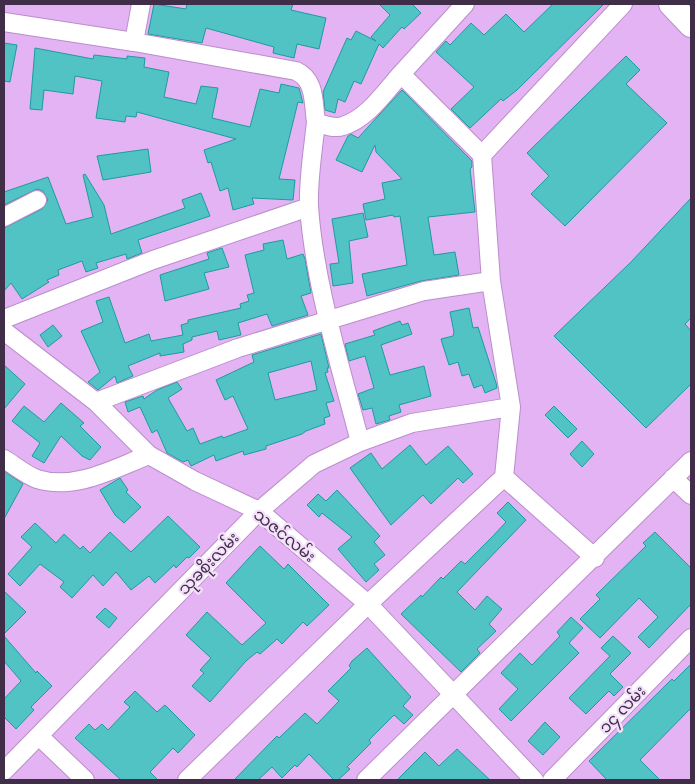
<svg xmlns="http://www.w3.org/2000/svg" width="695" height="784" font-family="'PT Sans','Noto Sans Myanmar',sans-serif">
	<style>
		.building { fill: #52c3c5; stroke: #1d9b9e; fill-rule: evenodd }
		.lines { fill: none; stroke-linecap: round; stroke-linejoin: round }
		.street-casing { stroke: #bb8dcb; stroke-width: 20 }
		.secondary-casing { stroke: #bb8dcb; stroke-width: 26 }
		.street { stroke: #fff; stroke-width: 18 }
		.secondary { stroke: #fff; stroke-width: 24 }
		.labels { text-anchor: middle; stroke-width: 4.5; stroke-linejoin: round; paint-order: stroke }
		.street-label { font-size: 16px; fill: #402d47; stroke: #f4e0fb }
	</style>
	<rect width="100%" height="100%" fill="#e3b3f4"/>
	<path class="building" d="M154 4 186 9 187 4H293L291 10 326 18 319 49 297 44 294 58 273 53 274 47 206 28 202 43 148 34Z
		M379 4H412L421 13 404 29 402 27 383 48 379 44 361 84 354 81 345 102 338 99 335 113 325 110 323 92 347 38 351 40 356 31 376 41 371 37 390 15Z
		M553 4H604L517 90 503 101 501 99 470 128 451 109 474 87 436 52 446 41 450 45 471 23 484 35 506 14 524 32Z
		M4 43 17 45 10 82 4 81Z
		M35 48 93 59 94 55 127 59V56L145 58 144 67 169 72 164 97 196 104 201 86 218 88 212 118 250 127 260 89 279 93 281 84 299 88 303 103 298 102 279 179 295 180 293 200 252 198 254 204 233 210 228 188 220 191 211 162 208 163 204 150 236 139 137 112 136 117 126 116 125 122 96 118 102 81 75 76 73 94 44 90 42 110 30 109Z
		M626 56 640 70 626 84 667 123 565 226 531 194 549 176 527 153Z
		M402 90 472 161V167L470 169 475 212 428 217 434 255 455 252 459 275 421 281 367 296 362 274 407 265 400 216 394 217 393 215 366 220 363 204 385 199 382 183 402 179 376 152 375 145 362 172 336 160 348 136 351 134 358 138Z
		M148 149 151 172 103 180 97 156Z
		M85 174 104 205 111 234 185 208 182 200 201 193 210 216 138 240 142 253 127 259 126 254 96 263 98 268 86 272 82 261 58 270 59 275 47 280 49 282 22 299 11 283 4 291V228L42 209 48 200 43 191 37 189 4 205V192L48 177 66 224 93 217 83 175Z
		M691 198V318L685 324 691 331V384L646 428 554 336 631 262Z
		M363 213 368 237 349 241 353 283 333 286 330 264 339 263 332 219Z
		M283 240 287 259 303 254 305 259 311 293 301 296 308 315 272 326 267 314 238 323 241 335 219 340 217 331 192 337V340L183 344 184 352 160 356V353L128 366 133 376 117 383 115 376 98 390 88 382 100 372 81 331 103 322 96 301 109 297 125 343 149 334 151 341 183 335 181 325 188 323V320L241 308 240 304 249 301 247 295 254 293 245 255 264 250 263 244Z
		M222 248 229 267 204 273 209 289 165 301 160 275 209 259 207 253Z
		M469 308 473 328 478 327 496 383 497 388 485 393 482 385 474 388 469 374 462 376 458 362 449 365 441 339 453 336 454 332 450 312Z
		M400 321 402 325 408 323 412 334 381 345 390 375 424 366 431 396 399 405 401 412 389 416 390 420 376 424 372 408 363 410 358 394 374 388 365 356 349 361 345 344 375 335 373 331Z
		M53 325 62 336 48 347 40 335Z
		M321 334 329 368H327L328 372 325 373 334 401 326 403 330 416 324 418 325 424 306 431 302 434 266 446V449L244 455 243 451 216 461 214 455 191 466 188 460 183 462 167 453 157 430 152 433 140 407 128 412 125 402 143 396 144 399 157 390 177 382 182 389 168 398 187 431 193 428 200 444 222 436 223 438 248 429 233 396 225 400 216 380 254 362 252 355ZM311 361 317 390 275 400 268 373Z
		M4 365 25 384 4 409Z
		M61 403 84 423 80 426 101 447 90 460 82 456 61 436 44 463 32 456 40 443 12 421 24 406 44 422Z
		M554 406 577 429 568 438 545 415Z
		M582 441 594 454 582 467 570 454Z
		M410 445 426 465 448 446 473 474 463 483 458 478 431 504 423 495 391 525 350 468 371 453 382 469Z
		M4 471 23 484 4 519Z
		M120 478 128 490 126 492 141 507 124 523 115 515 100 490Z
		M337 490 380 536 374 542 385 555 374 564 379 570 366 582 338 549 352 537 322 513 319 517 307 505 318 494 326 501Z
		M508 502 526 520 457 592 475 610 487 596 502 609 489 624 496 631 477 649 480 653 461 672 401 614 421 595 422 597 441 577 443 579 461 561 465 564 493 536 506 522 497 513Z
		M168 516 200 547 189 558 187 557 176 568 174 565 155 583 149 576 131 590 116 572 103 586 93 575 72 598 60 587 64 582 40 564 20 586 8 574 32 547 21 537 35 523 56 543 64 534 80 549 83 546 90 553 110 532 131 552Z
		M655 532 691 568V604L649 648 638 637 658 617 639 598 600 638 580 619 600 599 596 595 646 546 643 543Z
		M260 546 284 569 288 564 329 605 307 626 303 622 282 644 277 639 260 654 257 652 246 661 210 702 192 686 204 673 200 670 211 658 186 635 207 612 242 645 266 623 226 583Z
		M4 591 26 612 4 634Z
		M105 608 117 618 109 628 96 617Z
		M571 617 583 628 569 643 579 653 511 721 499 709 518 689 501 673 520 653 532 665 560 636 557 632Z
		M4 636 36 673 37 671 52 686 31 707 34 710 16 729 4 717V699L21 681 4 661Z
		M613 636 631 653 610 674 623 687 614 696 609 691 586 714 569 698 610 656 601 648Z
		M367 648 411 697 403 706 413 715 404 724 394 715 369 740 371 743 347 767 350 769 338 780H334L309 754 297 767 295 765 282 778 272 767 258 780H234L277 736 279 738 305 713 317 724 339 701 328 691 351 668 349 666 352 661Z
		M691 664V708L640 760 660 780H607L589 761 672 679 674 681Z
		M135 691 157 712 165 705 195 735 178 753 173 748 150 772 158 780H121L75 738 89 724 95 730 102 724 108 730 130 707 124 702Z
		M545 722 560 737 543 755 528 741Z
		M457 749 490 780H397L425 752 439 766Z"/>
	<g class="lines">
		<g class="street-casing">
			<path id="street" d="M4 22 134 42 296 71C316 80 313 103 316 122 324 125 334 129 343 126 367 119 385 92 401 74L482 155
				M134 42 141 4
				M401 74 465 4
				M316 122C313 150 308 179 309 206 314 282 341 368 360 442
				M4 217 37 200
				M4 319 153 260 309 207
				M4 331 96 402 149 455 195 481 259 511 368 604 534 780
				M96 402 238 348 329 320 424 291 491 281
				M4 459C14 465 26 475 37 479 75 491 115 468 149 455
				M673 478 691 495
				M595 558 504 477 511 407 491 281 482 155 623 4
				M39 736 85 780
				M4 771 259 511 314 464 360 442 412 423 511 407
				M187 780 368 604 504 477
				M366 780 691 461
				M552 780 691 638"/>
		</g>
		<g class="secondary-casing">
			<path id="secondary" d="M671 4 691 25"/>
		</g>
		<use href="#street" class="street"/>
		<use href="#secondary" class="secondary"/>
	</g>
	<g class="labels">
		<g class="street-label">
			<text transform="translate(285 535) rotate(39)" y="6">သဇင်လမ်း</text>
			<text transform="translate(208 563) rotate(-46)" y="6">သုခစိုးလမ်း</text>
			<text transform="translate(622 709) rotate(-46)" y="6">၁၄ လမ်း</text>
		</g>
	</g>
	<rect width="695" height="784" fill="none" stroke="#402d47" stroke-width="10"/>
</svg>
